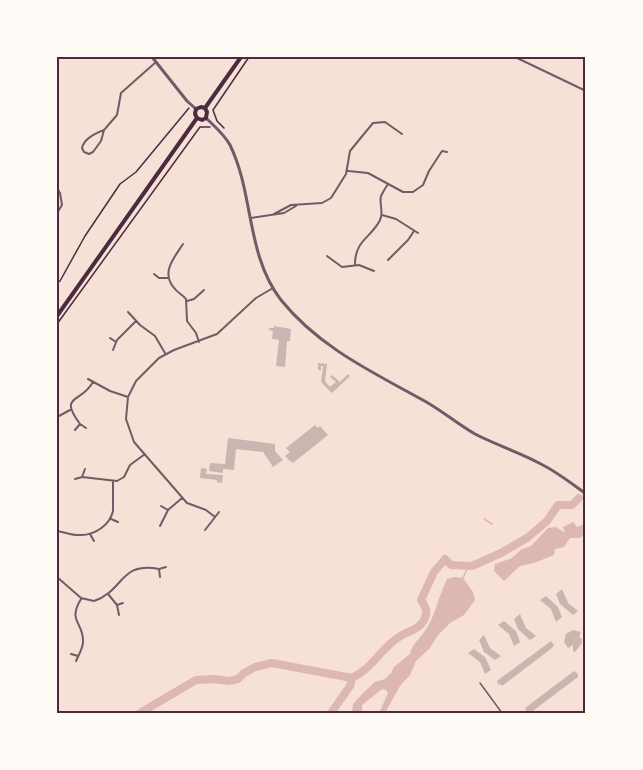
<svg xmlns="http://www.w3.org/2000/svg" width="643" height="770" font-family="'Alegreya Sans',sans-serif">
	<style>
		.water { fill: #dcb8b0 }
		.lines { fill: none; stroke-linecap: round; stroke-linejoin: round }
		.stream { stroke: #dcb8b0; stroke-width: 1.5 }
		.river { stroke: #dcb8b0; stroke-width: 8 }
		.building { fill: #ccb4b1 }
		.path { stroke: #4a2c40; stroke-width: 1.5 }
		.service { stroke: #755966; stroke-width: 1.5 }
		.pedestrian { stroke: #755966; stroke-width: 2 }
		.minor { stroke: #755966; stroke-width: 2 }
		.tertiary { stroke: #755966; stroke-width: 3 }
		.primary { stroke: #4a2c40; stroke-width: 4 }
		.neatline { fill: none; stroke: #4a2c40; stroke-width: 2 }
	</style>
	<rect width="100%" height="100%" fill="#f7e1d7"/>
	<path class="water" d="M573 522 577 527 586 523 584 527 586 534 580 538H570L564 547 555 549 554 555 534 563 520 566 504 581 494 571 495 564 512 558 522 549 531 546 548 528 556 527 565 533 563 527Z
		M454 577 463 578 473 592 475 600 464 615 450 623 439 634 429 649 416 661 410 675 400 686 385 713H379L388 693 386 690 382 689 362 705V713H352L353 704 364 692 375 682 385 679 391 673 394 667 410 654C412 645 416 642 422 635 436 617 437 599 447 579Z"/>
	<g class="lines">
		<path class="stream" d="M484 519 492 524
			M463 578 468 566"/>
		<path class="river" d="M140 713 196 680 214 679 229 681 238 679 244 673 255 667 272 663 352 678C373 668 382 647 399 637 408 631 421 629 425 618 428 611 425 606 421 600L434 572 445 559 451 565 472 566 501 553 527 538 547 521 558 505H572L579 498
			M331 713 350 686 352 678"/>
	</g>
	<path class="building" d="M274 326 291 329 290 341H287L285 367 276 366 279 340 272 339 273 331 269 330V328H274Z
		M318 363 327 364 325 381 330 387 336 382 330 377 332 375 340 382 348 374 350 376 332 393 321 382 323 366H321V370H318Z
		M315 425 318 428 320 426 328 435 293 463 290 461 285 456 290 452 286 448Z
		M228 438 275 444V451L283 460 273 467 263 452 236 449 234 470 223 469V473L209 471 210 463 225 464Z
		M201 468 207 469 206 474 223 475 222 483 217 482V480L200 478Z
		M562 589 568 603 578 611 573 615 560 604 556 594Z
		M546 596 558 607 562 617 556 622 551 609 540 600Z
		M520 614 526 628 536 636 530 640 518 629 514 619Z
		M504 621 516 631 520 642 514 646 509 634 498 625Z
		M573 630 581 632 579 637 582 639V643L575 652 573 651V645L568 648 564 642 566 634Z
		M484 635 490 648 501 656 495 660 484 652 479 640Z
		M551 641 554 645 552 648 502 686 501 684 499 685 497 682 498 680Z
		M474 649 485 657 491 670 485 674 480 662 468 653Z
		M574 671 578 674V677L530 713H527L525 708Z"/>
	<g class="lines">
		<path class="path" d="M224 128 217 121 213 110 249 57
			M57 283 60 281 85 236 120 184 136 172 189 108
			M57 324 200 127H210"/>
		<path class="service" d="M480 683 502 713"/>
		<path class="pedestrian" d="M113 482V511"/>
		<path class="minor" d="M515 57 586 91
			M104 130C96 133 84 138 82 148L84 152 89 154 93 152 101 141 104 130 117 115 121 93 156 62
			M348 171 368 173 403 192H413L423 185 429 171 442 151 447 152
			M57 188 60 193 62 205 57 213
			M274 214 291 205 322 203 331 198 346 174 350 151 373 123 385 122 402 134
			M382 215 396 219 418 233
			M251 218 284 213 296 206
			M183 244C174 258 160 273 175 289 178 293 183 295 186 299L187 321 196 333 199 342
			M327 256 342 267 359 265 374 271
			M388 260 408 240 414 231
			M355 264C355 240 372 237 380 220 384 212 379 204 381 196 383 192 386 187 388 184
			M154 274 159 278H169
			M187 301 194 299 204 290
			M128 312 140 325 155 336 165 353
			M110 338 116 342
			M113 350 117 340 136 321
			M88 379 110 391 128 397
			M57 417 70 410
			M80 424C58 394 81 404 93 382
			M75 430 80 424 86 428
			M82 477 117 481 124 477 130 465 145 454
			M75 479 82 477 85 469
			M161 506 168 510 182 498
			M215 517 206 510 187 503 134 442 126 419 128 397 136 381 159 358 174 350 217 334 256 298 273 288
			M111 519 118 522
			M160 526 168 510
			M205 530 219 512
			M57 531C65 532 73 536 81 535 95 535 110 525 113 511
			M90 534 94 541
			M57 577 81 598 94 601C124 591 120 561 159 569
			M160 577 159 569 166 567
			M108 594 117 605
			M119 615 117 605 123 603
			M71 654 78 656
			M76 661C79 654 83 648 83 642 84 622 67 622 81 599"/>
		<path class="tertiary" d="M152 57 187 101 196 109
			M206 118C214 126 224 134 230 145 254 194 246 255 281 300 318 346 370 371 421 399 440 409 456 423 475 434 496 445 519 452 541 464 557 472 571 483 586 494"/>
		<path class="primary" d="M197 118 202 120 206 118 207 112 205 108
			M57 316 197 118 195 114 196 109 201 107 205 108 241 57"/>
	</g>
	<rect width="643" height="770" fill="none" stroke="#fffaf5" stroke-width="117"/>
	<rect x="58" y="58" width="526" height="654" class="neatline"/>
</svg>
